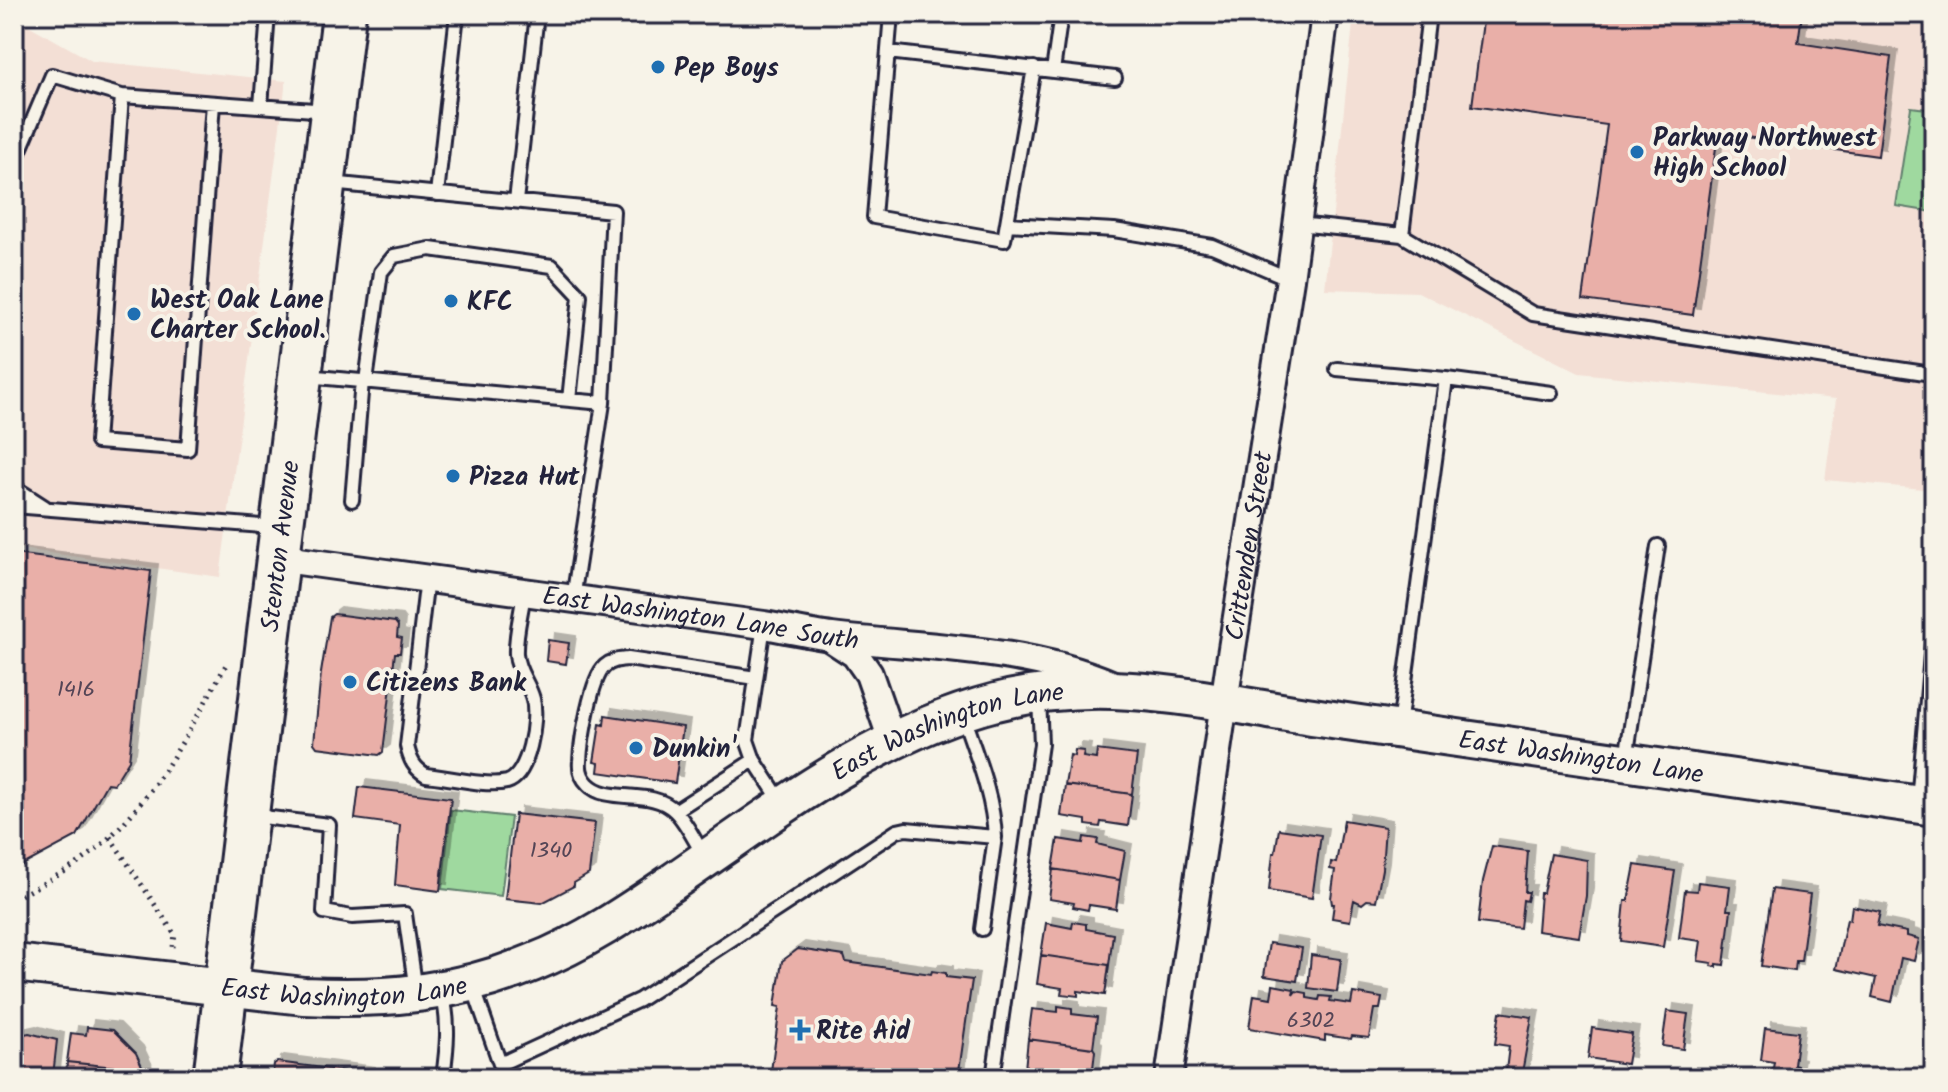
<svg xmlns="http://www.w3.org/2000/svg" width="1948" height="1092" font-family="Kalam,sans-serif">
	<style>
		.built { fill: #f3dfd5 }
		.green { fill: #9fd99f; stroke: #607e6d; stroke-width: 2 }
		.building { fill: #e9afa8; stroke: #22223b; stroke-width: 2; filter: url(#shadow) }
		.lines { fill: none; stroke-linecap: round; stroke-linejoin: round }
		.lane-casing { stroke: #22223b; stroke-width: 18 }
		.street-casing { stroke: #22223b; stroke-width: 32 }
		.secondary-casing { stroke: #22223b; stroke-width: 42 }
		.primary-casing { stroke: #22223b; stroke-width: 48 }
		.path { stroke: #22223b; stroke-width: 5; stroke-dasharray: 2 6; stroke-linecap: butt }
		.lane { stroke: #f7f3e8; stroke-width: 12 }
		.street { stroke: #f7f3e8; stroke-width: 26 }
		.secondary { stroke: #f7f3e8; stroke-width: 36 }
		.primary { stroke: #f7f3e8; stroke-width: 42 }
		.poi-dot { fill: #1f6fb2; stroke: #f7f3e8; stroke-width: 3 }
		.labels { text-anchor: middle; stroke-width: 8; stroke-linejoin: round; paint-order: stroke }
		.number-label { font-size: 22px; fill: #544556 }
		.poi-label { font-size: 26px; font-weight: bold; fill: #22223b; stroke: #f7f3e8; text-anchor: start }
		.street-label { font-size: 26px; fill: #22223b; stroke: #f7f3e8 }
	</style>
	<defs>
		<filter id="shadow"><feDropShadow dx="7" dy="-7" stdDeviation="0" flood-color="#0004"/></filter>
	</defs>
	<rect width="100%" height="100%" fill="#f7f3e8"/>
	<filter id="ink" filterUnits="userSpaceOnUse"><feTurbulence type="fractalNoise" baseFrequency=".0125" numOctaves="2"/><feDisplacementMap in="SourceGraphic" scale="16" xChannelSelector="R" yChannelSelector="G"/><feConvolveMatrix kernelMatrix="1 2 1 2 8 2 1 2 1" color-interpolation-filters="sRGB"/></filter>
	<g filter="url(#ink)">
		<path class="built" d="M1354 14H1934V490L1825 480 1836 399 1579 373 1418 292 1325 289Z
			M14 17 92 61 286 81 220 577 14 548Z"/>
		<path class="green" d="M1911 107 1934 110 1933 212 1896 206Z
			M451 810 511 817 501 896 442 889Z"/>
		<path class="building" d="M1484 14H1802L1798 43 1891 57 1878 156 1718 133 1693 315 1583 300 1607 125 1472 106Z
			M14 554 151 571 129 760 114 784 107 783 77 836 21 866 14 865Z
			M334 614 395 622 398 626 397 637 402 638 400 653H395L383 752 379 755 317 747 314 743 321 673 330 617Z
			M548 640 569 643 566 664 546 661Z
			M605 715 683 727 675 783 598 772 599 763 594 762 600 724 604 725Z
			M1075 750 1084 751 1083 757 1096 759 1097 750 1137 755 1132 794 1065 785 1070 755 1074 756Z
			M1065 785 1132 794 1128 826 1101 822 1100 827 1086 825V820L1061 816Z
			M359 787 451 798 440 891 395 885 400 825 355 819Z
			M515 814 595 823 589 874 574 883V886L542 903 505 899Z
			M1344 820 1385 827 1382 869 1376 901 1367 900 1362 904 1354 900 1350 921 1332 918 1334 904H1332L1331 898 1335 870 1330 869 1331 862 1336 863Z
			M1279 829 1321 835 1312 898 1269 891 1273 853H1275Z
			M1084 837 1098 839 1097 844 1125 851 1120 880 1053 869 1058 839 1083 843Z
			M1492 846 1528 851 1525 892H1529L1527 901 1523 900 1520 928 1478 923 1483 881Z
			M1551 854 1587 860 1586 896 1579 937 1537 931 1540 893H1543Z
			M1635 865 1675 871 1663 947 1621 941 1625 901H1628Z
			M1053 869 1120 880 1116 909 1089 905 1088 910 1073 907 1074 903 1049 899Z
			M1698 882 1730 886 1727 910H1731L1724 965 1717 964V967L1711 966 1712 963 1698 961 1701 941 1679 938 1685 890 1697 891Z
			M1772 889 1810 894 1801 961H1796L1795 971 1761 966Z
			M1852 906 1880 912 1877 926 1907 932V936L1919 939 1914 961 1901 958 1892 1002 1872 997 1876 978 1836 969 1847 919 1850 920Z
			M1073 922 1086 924V929L1113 934 1109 965 1041 955 1046 923 1072 928Z
			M1269 943 1302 948 1297 981 1264 976Z
			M798 949 844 956 846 962 931 974 932 971 946 973V977L972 980 958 1078H770L780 1007 775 1006 782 961Z
			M1041 955 1109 965 1105 995 1078 991V996L1061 994 1062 988 1037 984Z
			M1311 955 1341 959 1337 992 1308 988Z
			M1273 985 1294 989 1293 995 1296 991 1307 993V998L1319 1000 1320 996 1331 997 1330 1001 1351 1004 1353 993 1382 998 1380 1009H1374L1369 1038 1352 1036 1351 1039 1325 1035V1041L1249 1028 1254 995 1271 998Z
			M1058 1006 1072 1008V1014L1097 1017 1093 1048 1028 1039 1032 1009 1058 1012Z
			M1667 1011 1688 1014 1683 1049 1662 1046Z
			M1500 1012 1532 1017 1522 1073 1506 1071 1509 1046 1495 1044Z
			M87 1027 113 1030 136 1053 144 1070 67 1062 71 1033 86 1035Z
			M1592 1028 1632 1034 1627 1064 1588 1058Z
			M1765 1028 1798 1032 1794 1065 1797 1066 1795 1078 1772 1075 1774 1062 1761 1060Z
			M29 1033 57 1040 53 1076 14 1078 15 1036Z
			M1028 1039 1093 1048 1095 1051 1092 1077 1025 1069Z
			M67 1062 144 1070 145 1078H66Z
			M277 1062 368 1074V1078H272L274 1064Z"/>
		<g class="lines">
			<g class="lane-casing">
				<path id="lane" d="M891 14 874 217 1004 240 1034 68
					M888 52 1115 78
					M1053 71 1061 14
					M213 103 188 449 97 442 122 96 328 111
					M261 106 268 14
					M14 164 52 75 122 96
					M330 183 613 211 603 403
					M437 194 457 14
					M516 201 537 14
					M1007 224 1114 230 1212 246 1290 279
					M1298 224 1402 235 1429 14
					M1402 235 1533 314 1925 373 1934 377
					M1337 369 1446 379
					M306 376 603 403 573 599
					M366 381 381 272 394 256 430 249 552 266 580 296 569 400
					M14 487 45 507
					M352 500 362 381
					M14 506 274 527
					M427 578 407 746C410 760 414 768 426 775 448 777 486 787 507 782 529 776 538 719 533 699 529 683 517 671 516 654 515 634 522 611 524 592
					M764 625 747 740 754 760 782 803
					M1399 726 1446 379 1551 393
					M1626 759 1658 546
					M1918 801 1934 621
					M675 811 754 760
					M254 816 329 825 324 912 352 917 405 914 416 991
					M705 858C696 843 687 823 675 811 651 787 608 805 588 784 582 778 579 770 580 761 581 741 591 678 605 666 612 660 619 660 628 659L756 678
					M982 929 995 837
					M473 986 500 1064 639 1000 897 831 906 829 995 837C993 795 976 755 963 716
					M442 993C450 1022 447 1048 443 1078
					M993 1078 1041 744 1039 697"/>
			</g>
			<g class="street-casing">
				<g id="street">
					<path id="s1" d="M277 558 764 625C787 629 809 634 832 637 925 648 1024 647 1111 684"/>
					<path d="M829 637 855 654 869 674 892 740"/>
					<path id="s2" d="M1169 1078 1231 655 1290 279 1325 14"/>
				</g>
			</g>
			<g class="secondary-casing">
				<g id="secondary">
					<path id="s3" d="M14 963 304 996C384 1000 457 994 532 963 583 943 629 912 674 881 775 812 875 733 996 702 1091 678 1175 694 1269 710 1308 717 1348 722 1388 728 1570 755 1752 781 1934 807"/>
				</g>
			</g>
			<g class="primary-casing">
				<g id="primary">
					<path id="s4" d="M215 1078 344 14"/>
				</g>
			</g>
			<path class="path" d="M110 837 175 935 173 947
				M14 899C40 884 71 871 93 852 153 803 190 729 227 663"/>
			<use href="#lane" class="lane"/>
			<use href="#street" class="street"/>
			<use href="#secondary" class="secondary"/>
			<use href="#primary" class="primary"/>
		</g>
	</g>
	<g class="poi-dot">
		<circle cx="658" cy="67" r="8"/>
		<circle cx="1637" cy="152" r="8"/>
		<circle cx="451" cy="301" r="8"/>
		<circle cx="134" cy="314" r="8"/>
		<circle cx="453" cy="476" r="8"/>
		<circle cx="350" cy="682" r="8"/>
		<circle cx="636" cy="748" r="8"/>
		<path d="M796 1018h8v8h8v8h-8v8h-8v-8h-8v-8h8z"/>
	</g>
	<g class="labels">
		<g class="number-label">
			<text x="76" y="696">1416</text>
			<text x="551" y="857">1340</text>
			<text x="1311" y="1027">6302</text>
		</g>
		<g class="poi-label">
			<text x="674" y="76">Pep Boys</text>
			<text x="1653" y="146">Parkway Northwest<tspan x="1653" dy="30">High School</tspan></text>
			<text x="150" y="308">West Oak Lane<tspan x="150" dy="30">Charter School.</tspan></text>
			<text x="467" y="310">KFC</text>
			<text x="469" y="485">Pizza Hut</text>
			<text x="366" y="691">Citizens Bank</text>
			<text x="652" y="757">Dunkin'</text>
			<text x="816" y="1039">Rite Aid</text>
		</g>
		<g class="street-label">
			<text dy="9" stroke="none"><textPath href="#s4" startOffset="536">Stenton Avenue</textPath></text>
			<text dy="9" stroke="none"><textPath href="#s2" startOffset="538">Crittenden Street</textPath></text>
			<text dy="9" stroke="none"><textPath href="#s1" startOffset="428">East Washington Lane South</textPath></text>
			<text dy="9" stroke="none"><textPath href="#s3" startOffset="1004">East Washington Lane</textPath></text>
			<text dy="9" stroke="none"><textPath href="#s3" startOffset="1650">East Washington Lane</textPath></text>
			<text dy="9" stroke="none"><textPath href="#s3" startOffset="332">East Washington Lane</textPath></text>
		</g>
	</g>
	<rect width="1948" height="1092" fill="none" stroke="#f7f3e8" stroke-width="48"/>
	<rect x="24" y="24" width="1900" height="1044" fill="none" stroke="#22223b" stroke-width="3" filter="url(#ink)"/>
</svg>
